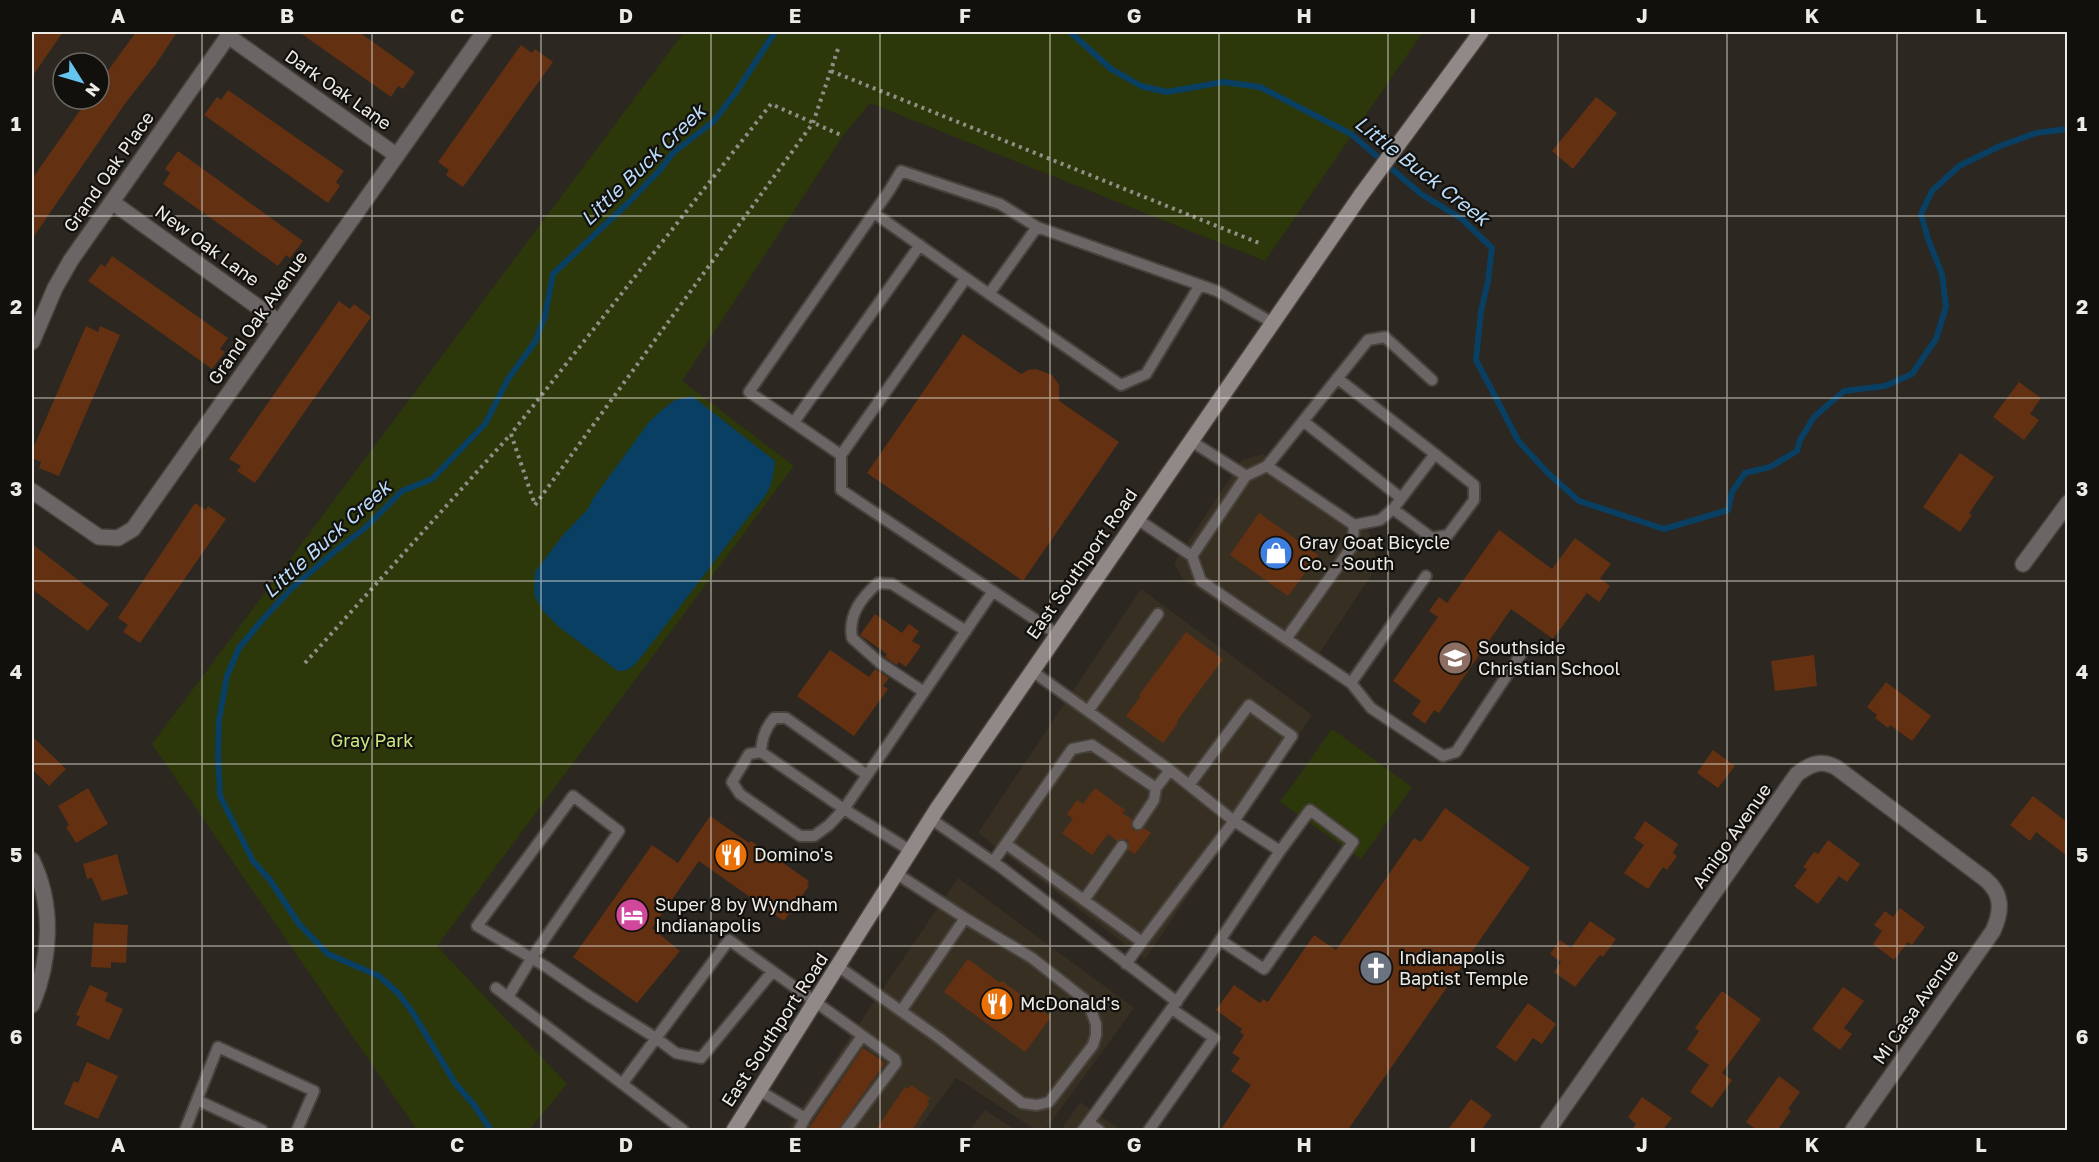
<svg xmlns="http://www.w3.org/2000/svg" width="2099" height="1162" font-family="'Golos Text',sans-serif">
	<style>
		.built { fill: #382f23 }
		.green { fill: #2d380a }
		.water { fill: #083f63 }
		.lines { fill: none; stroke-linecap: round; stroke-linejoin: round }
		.stream { stroke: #083f63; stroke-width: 6 }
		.building { fill: #633112 }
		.lane-casing { stroke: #47423c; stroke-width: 14 }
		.street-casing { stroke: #47423c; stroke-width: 18 }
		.secondary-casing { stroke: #47423c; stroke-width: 18 }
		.path { stroke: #918d87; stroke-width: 4; stroke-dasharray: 3 4.5; stroke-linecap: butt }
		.lane { stroke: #6b6665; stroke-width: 10 }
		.street { stroke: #6b6665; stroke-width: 15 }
		.secondary { stroke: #918988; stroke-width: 15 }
		.grid { fill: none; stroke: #eeebe6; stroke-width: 1.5; stroke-opacity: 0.55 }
		.labels { text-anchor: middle; stroke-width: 4.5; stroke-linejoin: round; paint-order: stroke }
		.street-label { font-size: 18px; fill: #eeebe6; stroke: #12100d }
		.poi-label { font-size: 18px; fill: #eeebe6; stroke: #12100d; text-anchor: start }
		.park-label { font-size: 18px; fill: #c9e881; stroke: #12100d }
		.water-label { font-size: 20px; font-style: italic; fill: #b9dbf8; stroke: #12100d }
		.neatline { fill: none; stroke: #eeebe6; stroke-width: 2 }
		.grid-label { font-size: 20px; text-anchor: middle; font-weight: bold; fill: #eeebe6 }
	</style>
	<rect width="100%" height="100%" fill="#2c2720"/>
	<path class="built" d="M1263 454 1369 532 1378 565 1311 666 1183 579 1174 563 1242 460Z
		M1141 589 1312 715 1145 959 978 833Z
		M958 878 1134 1008 1045 1130H1036L956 1078 918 1130H787Z
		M1080 1102 1121 1130H1061Z
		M985 1110 1015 1130H970Z"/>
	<path class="green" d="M684 32H1423L1265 261 870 103 843 136 682 381 794 466 437 946 567 1084 529 1130H417L152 744Z
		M1332 729 1412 787 1361 859 1280 802Z"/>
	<path class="water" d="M692 396 775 461C772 486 770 492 753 511L642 656C634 665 630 672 618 671L559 627 542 610 534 594 535 572 563 535 588 509 592 500 649 422 663 409 675 400Z"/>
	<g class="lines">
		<path class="stream" d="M1070 32 1111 69 1141 86 1167 92 1223 82 1260 87 1351 134 1421 194 1462 219 1492 248 1488 281 1481 311 1476 360 1519 442 1548 473 1579 501 1664 529 1728 510 1732 492 1745 473 1770 467 1797 451 1800 440 1814 417 1844 391 1885 386 1912 374 1936 339 1946 307 1942 274 1928 239 1921 214 1932 191 1959 166 2000 146 2036 133 2068 129
			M491 1130 474 1105 455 1083 413 1013 398 993 379 976 328 954 299 924 270 880 253 861 220 796 218 755 219 720 227 676 239 648 263 619 292 588 334 552 365 528 402 491 432 479 485 424 508 379 535 342 545 316 553 274 628 203 660 170 673 153 714 121 736 92 775 32"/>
	</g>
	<path class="building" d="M32 32H63L32 77Z
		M136 32H177L156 64 124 105 32 239V179L88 99H99V83Z
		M299 32H359L415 72 403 89 398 86 391 97Z
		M521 45 532 53 535 49 553 62 463 187 446 175 449 170 438 162Z
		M228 90 344 171 336 182 340 186 328 203 204 115 217 97 221 100Z
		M1596 97 1617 113 1573 169 1552 151Z
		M178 151 303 241 290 258 286 255 278 266 163 184 170 173 165 169Z
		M112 256 228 338 220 349 225 352 212 369 88 281 101 264 105 267Z
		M339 301 350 309 354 304 371 317 255 483 237 471 241 466 229 459Z
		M86 326 98 332 100 326 120 335 59 476 39 468 41 462 32 458V451Z
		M963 334 1021 374 1028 370 1036 369 1052 375 1059 385V401L1119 442 1023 581 867 473Z
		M2019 382 2041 398 2030 414 2039 420 2024 440 1993 417Z
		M1960 453 1994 477 1969 513 1972 515 1960 532 1923 507Z
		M195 503 206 510 208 506 226 519 140 643 123 632 128 625 118 618Z
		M1259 513 1318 555 1288 596 1230 555Z
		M1499 530 1552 569 1575 538 1611 564 1600 578 1610 586 1599 602 1587 593 1553 639 1511 609 1439 713 1434 710 1425 724 1412 714 1421 701 1393 681 1438 617 1429 611 1439 597 1447 603Z
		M32 544 109 604 88 631 32 589Z
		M875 614 902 633 909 624 919 631 912 641 921 646 906 667 899 662 897 665 885 657 887 654 860 635Z
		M1186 632 1223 659 1177 721 1178 723 1163 743 1126 716 1141 696 1139 695Z
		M830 650 869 677 875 669 889 678 883 686 888 689 854 736 797 696Z
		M1814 655 1817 686 1775 691 1771 661Z
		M1886 682 1931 716 1912 741 1890 725 1888 728 1875 718 1877 715 1867 707Z
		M32 736 66 769 49 786 32 769Z
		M1713 750 1735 766 1718 788 1697 773Z
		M88 788 108 824 76 843 66 827 69 825 58 806Z
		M1095 788 1125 810 1122 813 1132 819 1131 824 1133 830 1138 831 1144 828 1151 833 1135 854 1128 850 1129 843 1127 840 1122 839 1117 841 1108 834 1092 855 1062 833 1073 819 1067 814 1077 800 1083 804Z
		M2033 796 2067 822V856L2036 832 2030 841 2010 825Z
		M1445 808 1530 868 1347 1131H1220L1251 1085 1231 1071 1240 1058 1232 1053 1244 1035 1240 1032 1242 1029 1216 1010 1234 985 1260 1003 1263 999 1268 1002 1314 935 1336 950 1414 838 1421 842Z
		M710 816 749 843 751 841 809 881 807 885 809 886 784 921 699 861 652 928 680 951 637 1003 573 957 652 845 678 863Z
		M1645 821 1678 844 1673 853 1677 856 1667 870 1663 867 1648 889 1624 873 1644 845 1634 838Z
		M1828 840 1860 864 1847 882 1839 876 1818 904 1794 886 1807 869 1803 867 1814 852 1818 854Z
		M117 854 128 894 102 901 92 878 87 879 83 864Z
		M1900 908 1925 927 1912 945 1908 942 1894 960 1873 944 1882 931 1874 925 1885 911 1893 917Z
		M1590 921 1616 939 1603 957 1600 955 1575 987 1554 972 1561 962 1550 954 1560 940 1571 948Z
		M94 923 128 925 126 963 111 962V968L91 967Z
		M968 959 1000 983 1002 981 1051 1017 1025 1052 944 992Z
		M90 985 108 993 105 1001 123 1009 109 1040 76 1025 80 1016 76 1015Z
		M1843 987 1864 1001 1844 1028 1852 1034 1840 1050 1812 1029Z
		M1722 991 1761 1019 1722 1073 1732 1080 1712 1108 1690 1092 1709 1065 1687 1049 1699 1031 1695 1028Z
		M1528 1003 1556 1024 1542 1044 1533 1038 1516 1062 1496 1047Z
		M863 1048 885 1063 837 1131H807Z
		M87 1062 118 1076 98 1119 64 1104 74 1081 78 1083Z
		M1779 1076 1800 1092 1788 1109 1791 1111 1777 1131H1758L1746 1122Z
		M911 1085 930 1098 927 1103 929 1104 911 1131H875L905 1087 908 1089Z
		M1642 1097 1672 1118 1662 1131H1631L1636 1124 1628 1117Z
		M1471 1099 1492 1115 1481 1131H1447Z"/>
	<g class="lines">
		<g class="lane-casing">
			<path id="lane" d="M874 213 966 278
				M989 294 1037 227
				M1337 378 1435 454
				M1303 421 1401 498
				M794 422 920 245
				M1191 441 1246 476 1267 466 1368 340 1385 337 1432 380
				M841 455 966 278 1121 385 1146 374 1200 285
				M1267 466 1354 525 1353 545 1286 639
				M1246 476 1192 556 1201 581 1351 683 1371 708 1443 756 1456 752 1523 651
				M1137 519 1192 556
				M1354 525 1380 520 1393 509 1435 454 1474 485V500L1448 535 1432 538 1393 509
				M1057 634 841 490V455L749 392 889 191 901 171 1000 204 1037 227 1217 291 1273 323
				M1032 671 1170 770 1234 821 1280 851 1206 961 1083 1130
				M1351 683 1426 576
				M924 692 880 663 852 638C848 615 861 598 878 583L892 584 966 631
				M1088 711 1158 614
				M761 752 844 809 829 825 814 836H800L740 794 732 782 749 754Z
				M761 752C762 738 765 729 774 718H786L867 775
				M931 819 1002 868 1177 1002
				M1138 824 1154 800 1156 788
				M1006 844 1142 942 1126 964
				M911 851 844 809 993 591
				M993 862 1072 749 1092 745 1156 788 1170 770
				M1084 900 1122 846
				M1220 940 1264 969 1353 842 1310 810 1280 851
				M1142 942 1234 821 1292 736 1249 705 1189 785
				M839 967 939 1038 1022 1103 1037 1105 1049 1102 1093 1045 1096 1035V1024L1088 1002 1032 958 965 918 897 874
				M496 988 683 1130
				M508 997 531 959 619 831 573 796 477 926 545 966 589 996 656 1038 676 1053 701 1058 772 972
				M901 1011 965 918
				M622 1084 729 940 895 1059 896 1063 846 1130
				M760 1091 805 1118 799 1130
				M197 1100 262 1130
				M805 1118 862 1036
				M1089 1123 1099 1130
				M185 1130 218 1047 314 1091 297 1130
				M1149 1130 1214 1038 1172 1009"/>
		</g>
		<g class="street-casing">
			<path id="street" d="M228 36 396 155
				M112 202 279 322
				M32 342 55 288 71 260 231 32
				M32 491 99 537 118 538 133 529 484 32
				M2023 564 2068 503
				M32 860C54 905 51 959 32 1005
				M1548 1130 1797 774C1811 764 1821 759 1837 768L1985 879C2003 894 2002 911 1993 931L1853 1130"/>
		</g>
		<g class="secondary-casing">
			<path id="secondary" d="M734 1130 937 809 1361 195 1481 32"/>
		</g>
		<path class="path" d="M838 49 813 123 535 505 511 434 771 104 843 136
			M831 71 1259 243
			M305 663 511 434"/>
		<use href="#lane" class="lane"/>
		<use href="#street" class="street"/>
		<use href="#secondary" class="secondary"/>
	</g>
	<path class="grid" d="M202 32V1130M372 32V1130M541 32V1130M711 32V1130M880 32V1130M1050 32V1130M1219 32V1130M1388 32V1130M1558 32V1130M1727 32V1130M1897 32V1130M32 216H2068M32 398H2068M32 581H2068M32 764H2068M32 946H2068"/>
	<defs>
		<g id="shop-disc" transform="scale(1.725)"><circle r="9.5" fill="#3f7fe0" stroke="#12100d"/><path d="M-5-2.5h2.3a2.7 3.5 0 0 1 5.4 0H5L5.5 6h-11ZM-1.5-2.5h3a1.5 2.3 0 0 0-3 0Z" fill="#fff"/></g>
		<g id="school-disc" transform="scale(1.725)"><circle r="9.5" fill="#8d6e63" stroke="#12100d"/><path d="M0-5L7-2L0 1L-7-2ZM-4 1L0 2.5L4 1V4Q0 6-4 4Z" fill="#fff"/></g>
		<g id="restaurant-disc" transform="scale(1.725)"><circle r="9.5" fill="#e8710a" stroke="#12100d"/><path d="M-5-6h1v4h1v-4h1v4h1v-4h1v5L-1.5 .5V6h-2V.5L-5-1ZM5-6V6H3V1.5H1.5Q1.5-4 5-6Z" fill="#fff"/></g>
		<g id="hotel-disc" transform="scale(1.725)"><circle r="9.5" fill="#d1479c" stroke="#12100d"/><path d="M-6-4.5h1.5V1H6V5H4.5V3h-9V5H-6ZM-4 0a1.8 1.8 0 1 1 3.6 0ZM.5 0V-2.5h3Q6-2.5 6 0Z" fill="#fff"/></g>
		<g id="church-disc" transform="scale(1.725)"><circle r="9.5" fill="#6b7280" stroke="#12100d"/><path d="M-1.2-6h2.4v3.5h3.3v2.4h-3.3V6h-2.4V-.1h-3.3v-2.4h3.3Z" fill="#fff"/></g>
	</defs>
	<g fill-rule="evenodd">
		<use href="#shop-disc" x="1276" y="553"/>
		<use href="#school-disc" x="1455" y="658"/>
		<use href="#restaurant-disc" x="731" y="855"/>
		<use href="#hotel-disc" x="632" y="915"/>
		<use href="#church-disc" x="1376" y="968"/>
		<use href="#restaurant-disc" x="997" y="1004"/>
	</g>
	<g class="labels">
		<g class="street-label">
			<text transform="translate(338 90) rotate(35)" y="6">Dark Oak Lane</text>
			<text transform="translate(109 172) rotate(-55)" y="6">Grand Oak Place</text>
			<text transform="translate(207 246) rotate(36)" y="6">New Oak Lane</text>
			<text transform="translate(258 318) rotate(-55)" y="6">Grand Oak Avenue</text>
			<text transform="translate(1082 564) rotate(-55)" y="6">East Southport Road</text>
			<text transform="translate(1732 836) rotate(-55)" y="6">Amigo Avenue</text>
			<text transform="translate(1916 1007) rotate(-55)" y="6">Mi Casa Avenue</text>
			<text transform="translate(775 1030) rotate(-57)" y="6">East Southport Road</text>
		</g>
		<g class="poi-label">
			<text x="1299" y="549">Gray Goat Bicycle<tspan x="1299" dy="21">Co. - South</tspan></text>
			<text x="1478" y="654">Southside<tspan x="1478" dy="21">Christian School</tspan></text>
			<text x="754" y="861">Domino's</text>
			<text x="655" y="911">Super 8 by Wyndham<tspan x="655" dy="21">Indianapolis</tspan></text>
			<text x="1399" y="964">Indianapolis<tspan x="1399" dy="21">Baptist Temple</tspan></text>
			<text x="1020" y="1010">McDonald's</text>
		</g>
		<g class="park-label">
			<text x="372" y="747">Gray Park</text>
		</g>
		<g class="water-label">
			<text transform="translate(643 165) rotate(-44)" y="7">Little Buck Creek</text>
			<text transform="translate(1422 171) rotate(38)" y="7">Little Buck Creek</text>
			<text transform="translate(327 539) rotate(-42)" y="7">Little Buck Creek</text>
		</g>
	</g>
	<rect width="2099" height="1162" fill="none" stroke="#12100d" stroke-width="66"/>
	<g transform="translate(81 81) rotate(127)"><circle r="28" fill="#12100d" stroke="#6a6864" stroke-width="1.5"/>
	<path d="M0-4.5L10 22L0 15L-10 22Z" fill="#65c5ee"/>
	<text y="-9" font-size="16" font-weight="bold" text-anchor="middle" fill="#eeebe6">N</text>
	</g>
	<rect x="33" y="33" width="2033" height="1096" class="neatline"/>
	<g class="grid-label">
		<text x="118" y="23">A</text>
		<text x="287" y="23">B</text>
		<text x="457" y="23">C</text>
		<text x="626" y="23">D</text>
		<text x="795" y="23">E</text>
		<text x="965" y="23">F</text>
		<text x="1134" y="23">G</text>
		<text x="1304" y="23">H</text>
		<text x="1473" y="23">I</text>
		<text x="1642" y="23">J</text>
		<text x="1812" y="23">K</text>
		<text x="1981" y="23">L</text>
		<text x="16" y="131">1</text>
		<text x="2082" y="131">1</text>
		<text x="16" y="314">2</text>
		<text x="2082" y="314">2</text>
		<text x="16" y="496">3</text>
		<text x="2082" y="496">3</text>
		<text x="16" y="679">4</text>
		<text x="2082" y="679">4</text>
		<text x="16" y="862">5</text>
		<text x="2082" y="862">5</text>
		<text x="16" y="1044">6</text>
		<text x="2082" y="1044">6</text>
		<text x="118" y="1152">A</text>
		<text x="287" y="1152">B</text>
		<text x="457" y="1152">C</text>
		<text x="626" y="1152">D</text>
		<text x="795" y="1152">E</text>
		<text x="965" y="1152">F</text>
		<text x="1134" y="1152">G</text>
		<text x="1304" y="1152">H</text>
		<text x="1473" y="1152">I</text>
		<text x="1642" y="1152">J</text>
		<text x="1812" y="1152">K</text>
		<text x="1981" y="1152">L</text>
	</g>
</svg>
